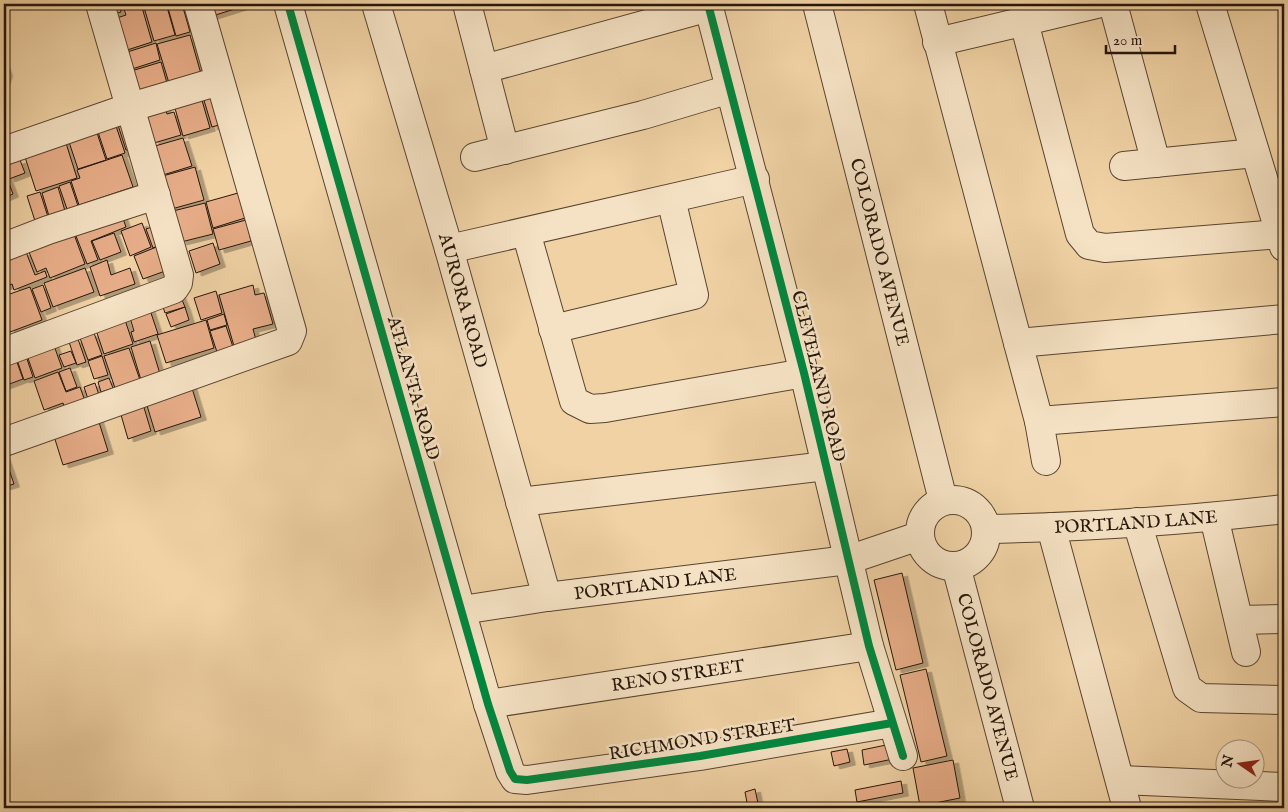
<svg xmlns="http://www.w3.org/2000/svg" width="1288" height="812" font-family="'IM FELL English',serif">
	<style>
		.building { fill: #e7ad88; stroke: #25160a; filter: url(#shadow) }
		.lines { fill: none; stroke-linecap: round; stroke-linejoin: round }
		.street-casing { stroke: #584530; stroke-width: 30 }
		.street { stroke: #f5e2c4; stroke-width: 28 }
		.cycleway-casing { stroke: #f5e2c4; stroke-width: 11 }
		.cycleway { stroke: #00873e; stroke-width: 8 }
		.labels { text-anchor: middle; stroke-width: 5; stroke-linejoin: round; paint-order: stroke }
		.street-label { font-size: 18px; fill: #25160a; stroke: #f5e2c4 }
	</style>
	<defs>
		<filter id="shadow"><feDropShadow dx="5.5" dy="3" stdDeviation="0" flood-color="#0004"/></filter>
	</defs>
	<rect width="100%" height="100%" fill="#f0d2a4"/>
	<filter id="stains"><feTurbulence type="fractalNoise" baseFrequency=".004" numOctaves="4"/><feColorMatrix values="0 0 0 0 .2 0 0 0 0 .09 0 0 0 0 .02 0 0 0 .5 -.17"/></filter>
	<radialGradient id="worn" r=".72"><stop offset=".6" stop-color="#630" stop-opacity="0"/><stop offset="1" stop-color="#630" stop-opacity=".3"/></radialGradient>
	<path class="building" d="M103 4H119L121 12 106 16Z
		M122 4H141L123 9Z
		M141 4 152 42 121 52 111 20 126 15 124 9Z
		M143 4H177L167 7 175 35 154 41Z
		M182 4 190 32 176 36 168 8Z
		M202 4H240L241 7 206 18Z
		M190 35 201 74 169 83 157 44Z
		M156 43 160 60 129 70 124 53Z
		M161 62 167 83 134 93 128 72Z
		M4 64 7 73 4 83Z
		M213 94 222 124 212 127 203 97Z
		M201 97 210 128 183 136 174 105Z
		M165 108 167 114 174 112 181 135 154 143 146 114Z
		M128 122 136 146 126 150 118 125Z
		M115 123 125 153 107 159 97 129Z
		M95 127 106 160 78 169 67 136Z
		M183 138 192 166 163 175 155 146Z
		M65 140 77 178 36 191 24 154Z
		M122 155 133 187 79 205 71 181 80 178 77 170Z
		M20 160 25 173 9 179 4 166Z
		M195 167 204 200 168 210 159 177Z
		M4 170 13 194 4 198Z
		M70 182 78 206 67 209 59 186Z
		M58 187 65 211 49 216 42 193Z
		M40 192 49 220 36 224 27 196Z
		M238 193 245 218 213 228 206 202Z
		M205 203 213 234 181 242 173 211Z
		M121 213 126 227 91 241 98 260 87 264 74 231Z
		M246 220 251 241 219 250 213 229Z
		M142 223 151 247 130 256 121 231Z
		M152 227 159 245 153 248 146 229Z
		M72 229 85 264 50 278 46 268 37 272 27 247Z
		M114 233 121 252 100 260 92 241Z
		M213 243 220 264 196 273 189 251Z
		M159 246 168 270 143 279 134 256Z
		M26 252 35 275 45 271 47 277 14 290 12 284 4 287V257Z
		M107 260 111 275 130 268 135 284 100 296 90 267Z
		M85 268 94 292 53 307 44 283Z
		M43 285 51 308 41 312 32 289Z
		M253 285 255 295 264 293 273 324 253 329 256 340 234 346 219 295Z
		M30 287 42 320 10 332 4 314V296Z
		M216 291 222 313 201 320 194 298Z
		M180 295 185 307 165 313 161 301Z
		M148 304 158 334 134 342 131 332 134 331 128 311Z
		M185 307 189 320 171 327 166 314Z
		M123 314 133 344 104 354 94 324Z
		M224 314 227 325 210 330 207 320Z
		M206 320 214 348 166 363 157 335Z
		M226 326 233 347 217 352 210 331Z
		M94 333 102 355 88 360 80 338Z
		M78 339 86 362 77 365 69 342Z
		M52 340 62 368 35 378 25 350Z
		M150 341 160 374 141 380 131 347Z
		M129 348 140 380 115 388 104 356Z
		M24 350 33 377 24 380 15 354Z
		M71 351 76 363 64 367 59 355Z
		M14 354 23 379 4 386V358Z
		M102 356 108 375 94 379 88 361Z
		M70 368 77 387 66 391 59 372Z
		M58 372 66 392 80 387 85 401 65 408 63 403 44 410 34 381Z
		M109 378 113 388 101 392 98 382Z
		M95 383 99 395 88 399 84 387Z
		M191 385 201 417 155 432 145 399Z
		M142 401 151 431 128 439 119 408Z
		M98 419 108 451 63 465 53 433Z
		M4 455 14 484 4 487Z
		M902 573 923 663 896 670 874 580Z
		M926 669 947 756 921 762 900 675Z
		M891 744 893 759 864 765 862 750Z
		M847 749 850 762 834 766 831 752Z
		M953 760 960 798 920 806 913 768Z
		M901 781 903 793 857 802 855 790Z
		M755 789 759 808H748L745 792Z"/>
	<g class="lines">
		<g class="street-casing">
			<g id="street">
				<path d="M288 4 488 704 510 771 515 779 527 780 700 756 892 723"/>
				<path id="s1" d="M376 4 449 249 547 597"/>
				<path d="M467 4 505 150"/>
				<path d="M708 4 804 373 869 646 903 756"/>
				<path id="s2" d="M817 4 943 500"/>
				<path d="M928 4 1018 343 1284 319"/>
				<path d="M1113 4 1156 163"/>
				<path d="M1210 4 1284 247"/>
				<path d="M1024 22 1080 234 1089 245 1105 248 1280 234"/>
				<path d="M937 42 1097 4"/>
				<path d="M484 69 709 7"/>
				<path d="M4 151 131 107 219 81"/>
				<path d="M475 157 643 115 730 89"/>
				<path d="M1124 166 1255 153"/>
				<path d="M526 232 574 401 590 409 605 408 804 373"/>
				<path d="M4 247 48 230 156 195"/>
				<path d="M449 249 755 179"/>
				<path d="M553 329 694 295 671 199"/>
				<path d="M1018 343 1039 421 1284 402"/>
				<path d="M4 352 174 289 178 283 179 275 100 4"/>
				<path d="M1039 421 1046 461"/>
				<path d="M4 442 288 341 292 331 198 4"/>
				<circle cx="953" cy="533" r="33"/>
				<path d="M520 502 826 466"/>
				<path d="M1214 517 1246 652"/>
				<path d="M1137 522 1187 688 1201 698 1284 700"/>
				<path d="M1051 527 1127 808"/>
				<path id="s3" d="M986 529C1086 527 1185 521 1284 509"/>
				<path id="s4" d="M956 566 1020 808"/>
				<path id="s5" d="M462 610 547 597 848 560 919 536"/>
				<path d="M1239 620 1284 619"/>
				<path id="s6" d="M488 704 869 646"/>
				<path d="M1120 780 1284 787"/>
			</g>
		</g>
		<use href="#street" class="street"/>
		<g class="cycleway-casing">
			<path id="cycleway" d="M288 4 488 704 510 771 515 779 527 780 700 756 892 723
				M708 4 804 373 869 646 903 756"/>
		</g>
		<use href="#cycleway" class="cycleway"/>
	</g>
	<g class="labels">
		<g class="street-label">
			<text dy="6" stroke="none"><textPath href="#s2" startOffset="256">COLORADO AVENUE</textPath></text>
			<text dy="6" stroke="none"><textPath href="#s1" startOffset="309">AURORA ROAD</textPath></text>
			<text transform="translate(819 376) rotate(76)" y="6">CLEVELAND ROAD</text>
			<text transform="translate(414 388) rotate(74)" y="6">ATLANTA ROAD</text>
			<text dy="6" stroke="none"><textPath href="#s3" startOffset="150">PORTLAND LANE</textPath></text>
			<text dy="6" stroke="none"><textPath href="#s5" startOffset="195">PORTLAND LANE</textPath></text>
			<text dy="6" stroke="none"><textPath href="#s6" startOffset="192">RENO STREET</textPath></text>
			<text dy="6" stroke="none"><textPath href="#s4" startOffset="125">COLORADO AVENUE</textPath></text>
			<text transform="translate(702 739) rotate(-9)" y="6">RICHMOND STREET</text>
		</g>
	</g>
	<rect width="1288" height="812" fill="none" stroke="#f0d2a4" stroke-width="20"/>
	<rect x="5" y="5" width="1278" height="802" fill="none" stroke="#25160a" stroke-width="2.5"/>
	<rect x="10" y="10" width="1268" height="792" fill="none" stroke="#25160a"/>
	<g transform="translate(1240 764) rotate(283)"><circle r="24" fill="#f5e2c4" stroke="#a2907a"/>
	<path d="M0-4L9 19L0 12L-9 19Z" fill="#8f2418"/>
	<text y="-8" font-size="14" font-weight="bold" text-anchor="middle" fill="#25160a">N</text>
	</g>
	<path d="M1106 45v8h69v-8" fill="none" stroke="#25160a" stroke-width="2.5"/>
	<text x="1113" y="45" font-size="15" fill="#25160a" stroke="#f5e2c4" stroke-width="4" paint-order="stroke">20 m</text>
	<rect width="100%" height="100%" filter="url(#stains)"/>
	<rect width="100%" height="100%" fill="url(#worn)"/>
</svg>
